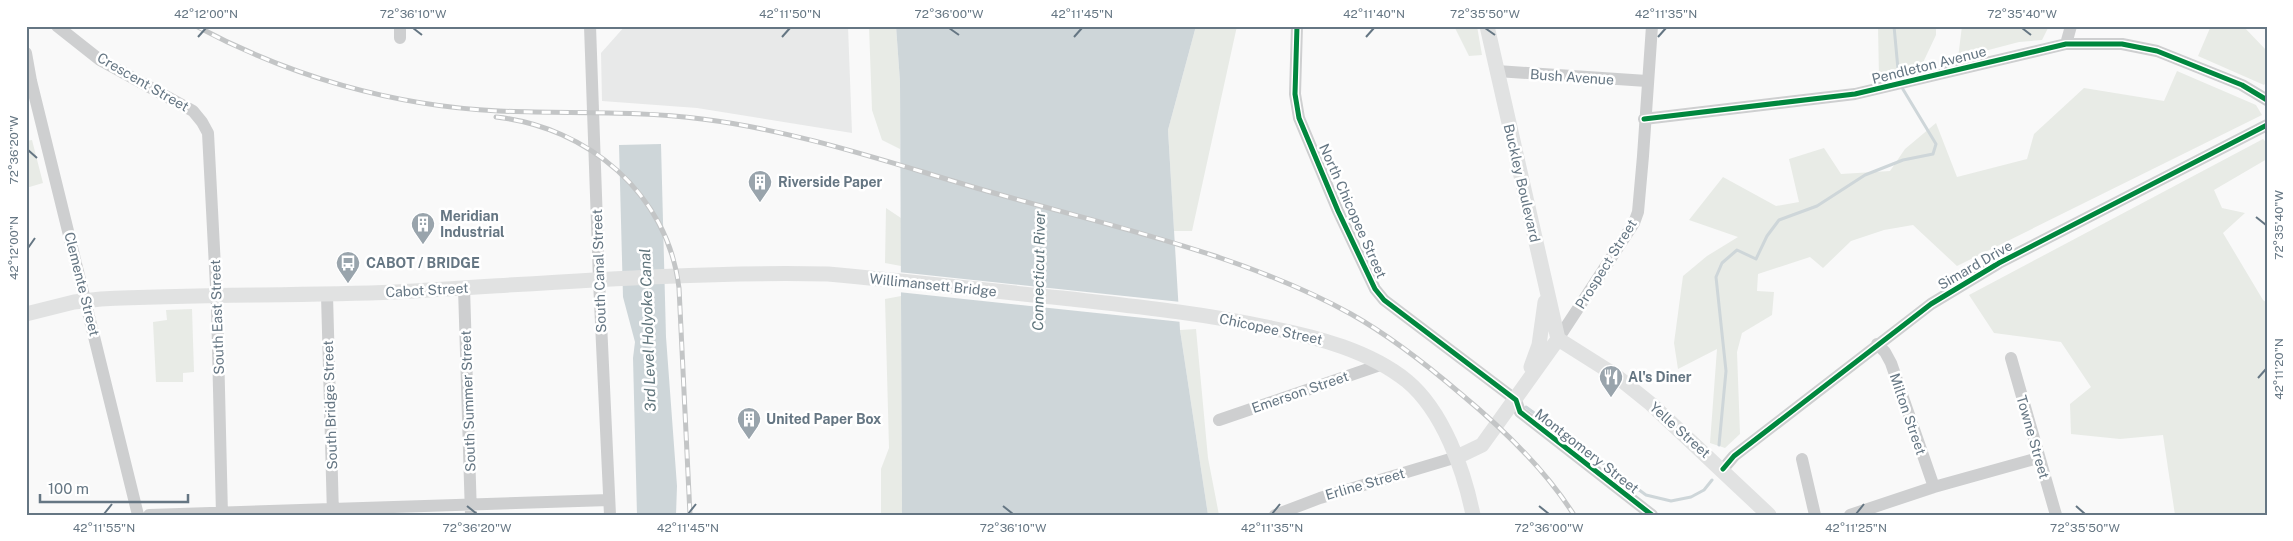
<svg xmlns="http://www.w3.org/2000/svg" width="2293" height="541" font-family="'Public Sans',sans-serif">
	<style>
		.built { fill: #e8e9e9 }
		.green { fill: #e8ebe6 }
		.water { fill: #ced6d9 }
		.pier { fill: #f9f9f9 }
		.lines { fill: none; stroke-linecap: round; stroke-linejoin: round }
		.stream { stroke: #ced6d9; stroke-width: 3 }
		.minor { stroke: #cecfd0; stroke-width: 12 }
		.major { stroke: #e1e2e2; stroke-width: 15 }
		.rail-casing { stroke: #c3c5c6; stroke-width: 5 }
		.rail { stroke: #fff; stroke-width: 3; stroke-dasharray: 9; stroke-linecap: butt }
		.cycleway-casing { stroke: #fff; stroke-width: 8 }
		.cycleway { stroke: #00873e; stroke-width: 5 }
		.ticks { fill: none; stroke: #657683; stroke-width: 2 }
		.labels { text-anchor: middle; stroke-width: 5; stroke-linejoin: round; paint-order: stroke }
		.street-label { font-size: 14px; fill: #657683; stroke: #fff }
		.poi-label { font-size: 14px; font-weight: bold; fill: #657683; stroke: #fff; text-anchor: start }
		.water-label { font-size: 15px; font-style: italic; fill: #60757c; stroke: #fff }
		.neatline { fill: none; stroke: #657683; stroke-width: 2 }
		.ticks-label { font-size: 12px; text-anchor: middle; fill: #657683 }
	</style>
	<rect width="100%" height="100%" fill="#f9f9f9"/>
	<path class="built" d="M625 26H848L852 133 697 108 602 101 601 53Z"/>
	<path class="green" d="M869 26H896L900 82V149L882 140 872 110Z
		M1196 26H1237L1192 231H1174L1168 130Z
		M1454 26H1477L1482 55 1469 56Z
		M1878 26H1936V35L1919 71 1879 78Z
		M1962 26H2049L2042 40 2019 42 1958 58Z
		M2216 26H2243L2267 51V81L2264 85 2198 56 2210 28Z
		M2177 71 2256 105 2262 115 1957 266 1913 225 1884 230 1851 241 1823 268 1810 257 1758 274 1757 291 1774 292 1772 315 1742 333 1737 352 1740 434 1725 448 1710 443 1717 349 1678 369 1674 343 1683 276 1707 256 1738 237 1689 220 1723 177 1776 206 1799 202 1789 159 1824 148 1841 174 1890 171 1905 149 1936 123 1957 177 2027 159 2034 134 2084 88 2164 101Z
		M2263 139 2267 143V159L2214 190 2222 208 2245 213 2223 233 2263 300 2267 303V515H2175L2163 435 2120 439 2071 434 2070 404 2091 387 2061 342 1994 333 1969 295Z
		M32 140 43 183 26 188V141Z
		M886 208 901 218V266L885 263Z
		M901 296 902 515H881V469L889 448 885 299Z
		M192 309 194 372 183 373V382H156L153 322 167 320 166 310Z
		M1196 329 1208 458 1219 515H1208L1180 330Z"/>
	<path class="water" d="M896 26H1196L1168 130 1180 330 1208 515H902L900 82Z
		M661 144 666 337 677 486 676 515H637L633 358 635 342 623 297 619 145Z"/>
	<path class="pier" d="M898 272 1181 302 1182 322 898 292Z"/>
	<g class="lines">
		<path class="stream" d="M1894 26 1899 80
			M1526 407 1646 495 1671 501 1691 497 1704 490 1712 480
			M1719 445 1726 371 1716 277 1722 263 1737 250 1756 259 1767 236 1779 220 1817 206 1865 175 1903 160 1933 154 1936 144 1901 86"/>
		<path class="minor" d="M57 26 100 60 193 111 202 122 208 133 217 306 222 515
			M400 26V38
			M590 26 599 280 610 515
			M1297 26 1295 94 1299 118 1338 211 1375 289 1384 300 1516 400 1520 412 1652 515
			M2066 44 2071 26
			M26 53 31 81 138 515
			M1497 71 1647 81
			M1644 119 1855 94 2066 44H2122L2157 51 2242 85 2267 100
			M464 288 471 515
			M327 295 333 515
			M1558 339 1634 223 1638 212 1643 156 1652 26
			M1877 344 1885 352 1891 363 1934 487
			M2011 358 2056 515
			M1219 420 1380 365
			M1802 459 1815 515
			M1723 469 1734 456 1931 304 1999 263 2267 125
			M149 515 609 500
			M1275 515 1320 498 1457 457
			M1850 515 1934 487 2038 458"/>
		<path class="major" d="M1487 26 1558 339
			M26 314 74 302 101 299C199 294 297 296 395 292 539 284 684 271 828 274 906 281 984 290 1062 298 1132 306 1202 313 1271 328 1317 337 1370 351 1407 381 1443 411 1464 470 1473 515
			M1558 339 1615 375 1651 404 1769 515
			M1531 367 1539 345 1545 302
			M1457 457 1482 445 1558 339"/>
		<g class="rail-casing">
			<path id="rail" d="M196 26C289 76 393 106 499 111 566 114 635 110 702 119 799 131 893 164 987 191 1106 225 1243 254 1351 314 1390 336 1427 365 1461 394 1502 428 1545 469 1574 515
				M496 117C588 127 668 194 679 288L690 515"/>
		</g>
		<use href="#rail" class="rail"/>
		<g class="cycleway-casing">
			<path id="cycleway" d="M1297 26 1295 94 1299 118 1338 211 1375 289 1384 300 1516 400 1520 412 1652 515
				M1644 119 1855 94 2066 44H2122L2157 51 2242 85 2267 100
				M1723 469 1734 456 1931 304 1999 263 2267 125"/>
		</g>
		<use href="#cycleway" class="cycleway"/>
	</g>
	<path class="ticks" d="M413 28 422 35M949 28 959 35M1485 28 1495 35M2022 28 2031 35M198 37 206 28M782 37 790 28M1074 37 1082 28M1366 37 1374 28M1658 37 1666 28M28 150 37 158M2256 217 2266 225M28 248 35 238M2258 378 2266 369M467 506 477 514M1003 506 1013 514M1539 506 1549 514M2076 506 2085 514M104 514 112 504M688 514 696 504M1272 514 1280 504M1856 514 1864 504"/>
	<defs>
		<g id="building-pin" transform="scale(1.25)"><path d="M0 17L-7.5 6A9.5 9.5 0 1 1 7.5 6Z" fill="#99a4ac" stroke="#fff"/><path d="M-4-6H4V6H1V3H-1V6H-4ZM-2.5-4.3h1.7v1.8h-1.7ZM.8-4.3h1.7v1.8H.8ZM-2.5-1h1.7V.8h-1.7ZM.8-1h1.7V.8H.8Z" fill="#fff"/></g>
		<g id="bus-pin" transform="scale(1.25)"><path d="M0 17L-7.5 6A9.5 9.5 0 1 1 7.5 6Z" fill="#99a4ac" stroke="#fff"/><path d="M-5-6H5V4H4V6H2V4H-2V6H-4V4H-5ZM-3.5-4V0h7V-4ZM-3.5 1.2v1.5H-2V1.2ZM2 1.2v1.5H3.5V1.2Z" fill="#fff"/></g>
		<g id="restaurant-pin" transform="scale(1.25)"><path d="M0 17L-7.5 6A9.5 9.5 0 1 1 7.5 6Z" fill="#99a4ac" stroke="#fff"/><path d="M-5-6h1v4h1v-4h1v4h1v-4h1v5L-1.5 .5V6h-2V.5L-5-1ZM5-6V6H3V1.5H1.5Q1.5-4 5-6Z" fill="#fff"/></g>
	</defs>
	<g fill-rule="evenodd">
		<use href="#building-pin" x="760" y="182"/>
		<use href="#building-pin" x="423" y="224"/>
		<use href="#bus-pin" x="348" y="263"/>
		<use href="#restaurant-pin" x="1611" y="377"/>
		<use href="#building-pin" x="749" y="419"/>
	</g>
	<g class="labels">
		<g class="street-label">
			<text transform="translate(1929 65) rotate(-14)" y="5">Pendleton Avenue</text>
			<text transform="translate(1572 77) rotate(4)" y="5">Bush Avenue</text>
			<text transform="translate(143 82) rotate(30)" y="5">Crescent Street</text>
			<text transform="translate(1522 183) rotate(77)" y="5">Buckley Boulevard</text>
			<text transform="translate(1353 211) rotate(66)" y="5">North Chicopee Street</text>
			<text transform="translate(1606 264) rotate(-58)" y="5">Prospect Street</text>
			<text transform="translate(1975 265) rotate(-30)" y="5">Simard Drive</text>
			<text transform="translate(599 271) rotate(-92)" y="5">South Canal Street</text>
			<text transform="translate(82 284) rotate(76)" y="5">Clemente Street</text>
			<text transform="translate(933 285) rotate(6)" y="5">Willimansett Bridge</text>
			<text transform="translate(427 290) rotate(-3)" y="5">Cabot Street</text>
			<text transform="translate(217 317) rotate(-92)" y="5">South East Street</text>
			<text transform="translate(1271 329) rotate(12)" y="5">Chicopee Street</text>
			<text transform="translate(1300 392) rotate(-19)" y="5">Emerson Street</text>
			<text transform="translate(468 401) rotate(-92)" y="5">South Summer Street</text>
			<text transform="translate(330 405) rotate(-92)" y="5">South Bridge Street</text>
			<text transform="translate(1908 414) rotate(71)" y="5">Milton Street</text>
			<text transform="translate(1680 430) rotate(42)" y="5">Yelle Street</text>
			<text transform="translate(2033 437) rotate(74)" y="5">Towne Street</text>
			<text transform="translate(1587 451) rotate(38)" y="5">Montgomery Street</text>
			<text transform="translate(1365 484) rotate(-16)" y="5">Erline Street</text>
		</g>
		<g class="poi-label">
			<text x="778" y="187">Riverside Paper</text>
			<text x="440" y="221">Meridian<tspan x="440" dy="16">Industrial</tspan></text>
			<text x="366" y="268">CABOT / BRIDGE</text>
			<text x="1628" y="382">Al's Diner</text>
			<text x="766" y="424">United Paper Box</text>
		</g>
		<g class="water-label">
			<text transform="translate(1039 271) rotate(-89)" y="5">Connecticut River</text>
			<text transform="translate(648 330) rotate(-92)" y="5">3rd Level Holyoke Canal</text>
		</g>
	</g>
	<rect width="2293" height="541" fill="none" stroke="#ffffff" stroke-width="55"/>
	<path d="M40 494v8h148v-8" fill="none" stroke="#657683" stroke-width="2.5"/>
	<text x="48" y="494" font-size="15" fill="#657683" stroke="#ffffff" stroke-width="4" paint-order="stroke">100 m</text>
	<rect x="28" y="28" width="2238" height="486" class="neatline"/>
	<g class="ticks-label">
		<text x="206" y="18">42°12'00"N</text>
		<text x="413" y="18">72°36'10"W</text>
		<text x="790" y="18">42°11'50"N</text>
		<text x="949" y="18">72°36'00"W</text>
		<text x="1082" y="18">42°11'45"N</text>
		<text x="1374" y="18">42°11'40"N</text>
		<text x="1485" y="18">72°35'50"W</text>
		<text x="1666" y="18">42°11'35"N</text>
		<text x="2022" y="18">72°35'40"W</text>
		<text transform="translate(14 150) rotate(-90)" y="4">72°36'20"W</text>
		<text transform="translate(2279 225) rotate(-90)" y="4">72°35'40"W</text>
		<text transform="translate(14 248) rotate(-90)" y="4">42°12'00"N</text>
		<text transform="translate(2279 369) rotate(-90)" y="4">42°11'20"N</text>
		<text x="104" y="532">42°11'55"N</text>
		<text x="477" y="532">72°36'20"W</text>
		<text x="688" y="532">42°11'45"N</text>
		<text x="1013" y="532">72°36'10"W</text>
		<text x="1272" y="532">42°11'35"N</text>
		<text x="1549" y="532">72°36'00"W</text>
		<text x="1856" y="532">42°11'25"N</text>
		<text x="2085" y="532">72°35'50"W</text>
	</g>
</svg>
